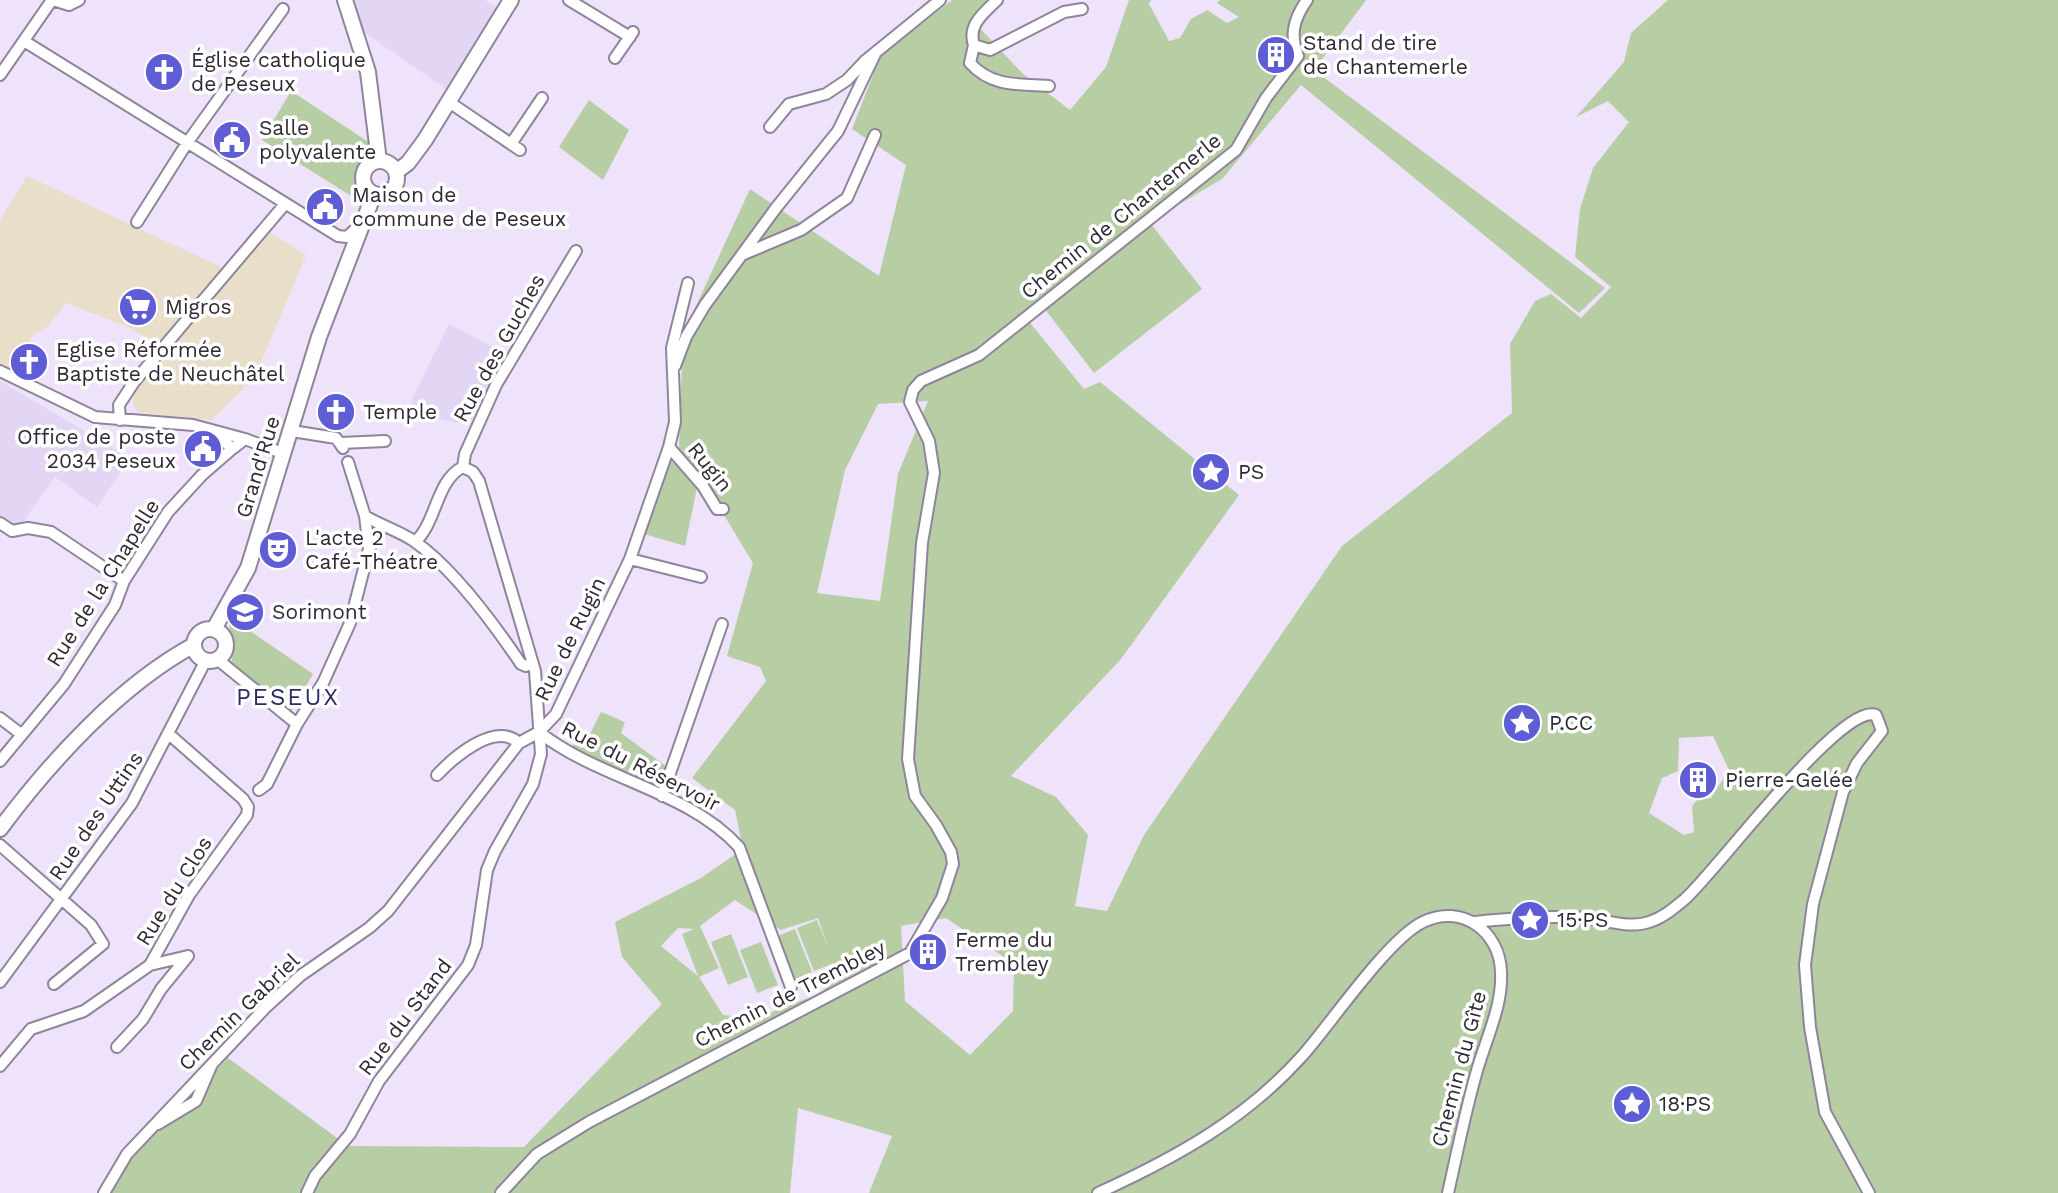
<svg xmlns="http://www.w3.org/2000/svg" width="2058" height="1193" font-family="'Work Sans',sans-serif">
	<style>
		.commercial { fill: #e8dec9 }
		.built { fill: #e3d6f4 }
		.green { fill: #b7cda3; fill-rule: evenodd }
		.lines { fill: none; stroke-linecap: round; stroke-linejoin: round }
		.minor-casing { stroke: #8f859b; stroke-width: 14 }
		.major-casing { stroke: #8f859b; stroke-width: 18 }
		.minor { stroke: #fff; stroke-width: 10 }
		.major { stroke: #fff; stroke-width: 14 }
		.labels { text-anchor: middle; stroke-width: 7; stroke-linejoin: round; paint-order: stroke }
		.poi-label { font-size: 21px; fill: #2e2a33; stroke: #fff; text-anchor: start }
		.street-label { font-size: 21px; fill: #2e2a33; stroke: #fff }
		.quarter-label { font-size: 24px; letter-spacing: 2px; fill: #2c2c67; stroke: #fff }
	</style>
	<rect width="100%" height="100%" fill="#eee3fb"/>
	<path class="commercial" d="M27 176 223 268 261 227 306 255 255 377 211 420 142 413 136 410 133 404 134 382 160 351 155 343 128 327 66 303 47 327 34 334 12 370 0 364V220Z"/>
	<path class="built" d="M353 0H485L497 8 450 92 362 31Z
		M449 324 506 354 469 425 441 419 408 420 413 397Z
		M0 381 130 458 97 507 55 477 21 525 14 526 0 516Z"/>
	<path class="green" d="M952 0H999L977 25 1023 74 1070 110 1106 67 1129 0H1151L1149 4 1169 41 1180 38 1191 19 1207 10 1227 23 1239 17 1217 3 1220 0H1366L1314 70 1605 288 1579 313 1301 85 1222 179 1149 222 1027 319 1084 389 1100 382 1239 495 1121 659 1011 776 1056 797 1088 835 1075 906 1107 911 1144 835 1342 546 1512 413 1510 344 1535 301 1551 294 1581 318 1611 287 1575 257 1580 209 1593 168 1629 122 1608 101 1576 117 1624 62 1631 33 1668 0H2058V1193H869L892 1136 798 1108 790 1193H110L135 1154 228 1058 348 1146 524 1147 662 1004 622 957 615 922 701 878 743 849 735 810 692 778 766 681 760 667 727 656 753 563 704 482 679 450 683 334 750 189 879 276 906 165 852 129 880 57ZM928 401 898 474 880 601 817 593 845 470 878 404ZM1713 736 1729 770 1711 798 1697 800 1692 806 1694 832 1684 835 1649 813 1662 778 1678 771 1679 738ZM735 900 781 930 818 918 828 947 817 920 797 928 814 971 834 963 839 976 819 994 755 1018 723 1015 699 977 719 968 700 926ZM946 918 1014 964 1013 1011 970 1055 905 1001 901 926ZM678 928 694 929 682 934 698 976 661 946Z
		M291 91 370 143 355 170 356 199 262 140Z
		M589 100 629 130 603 180 559 147Z
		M1151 224 1202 289 1094 373 1044 308Z
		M670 460 698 483 685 546 644 534Z
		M231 618 313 674 289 715 231 664 234 645 229 626Z
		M601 712 625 722 621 733 667 767 659 788 639 781 636 776 639 771 631 767 626 774 570 747 589 736Z
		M795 929 812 972 792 980 775 937Z
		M731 934 748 977 728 985 711 942Z
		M761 942 778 985 757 993 740 950Z"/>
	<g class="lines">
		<g class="minor-casing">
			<path id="minor" d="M53 0 69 5 79 0
				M569 0 630 37
				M997 0C984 13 967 25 974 45L990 50 1064 12 1082 9
				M24 41 338 236 347 237 359 226
				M974 45 970 63C991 87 1019 84 1049 86
				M615 58 633 32
				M0 75 52 0
				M449 102 520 150
				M770 127 789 104 826 94 847 80 865 61 940 0
				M511 144 542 98
				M137 222 187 143 283 9
				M744 254 801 230 847 198 875 135
				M675 366 686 337 705 305 776 208 838 131 876 52
				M0 371 95 417 193 425 245 439 232 449
				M120 420 119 405 134 382 285 204
				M292 431 336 438 343 448
				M245 439 285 454
				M341 443 385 441
				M669 447 703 486 717 509H723
				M348 462 365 516 369 549
				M463 467 465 454 496 385 576 251
				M365 516C380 525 399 531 414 541 453 568 494 624 521 664L526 666
				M0 523 12 531 28 528 51 532 124 581
				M415 542C437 522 436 480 463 467
				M630 559 701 577
				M217 659 297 724
				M0 718 21 734
				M539 732C598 779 687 790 739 847L791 987
				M0 761 64 684 115 605 124 581 168 512 202 475 232 449 217 433
				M437 775C454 757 495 721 519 743
				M259 790 267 784 297 724 323 683 350 623 369 549 382 526
				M662 796 722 624
				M0 845 91 925 103 944 54 984
				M1475 922C1512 918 1549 915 1586 918 1607 920 1629 929 1649 922 1663 918 1674 908 1685 899 1716 872 1841 702 1876 715L1882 731 1857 763 1843 792 1813 904 1805 965 1810 1027 1825 1112 1869 1193
				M150 965 188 956
				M0 982 132 803 206 660
				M117 1047 143 1019 161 989 188 956
				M0 1066 31 1029 84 1011 150 965 189 895 247 815 248 807 243 799 170 735
				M158 1124 196 1101 212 1064
				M104 1193 127 1154 266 1007 300 976 369 928 388 911 519 743 539 732 556 714 630 559 669 447 675 422 672 348 688 283
				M307 1193 315 1176 350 1134 379 1081 468 965 476 945 487 870 495 851 533 784 541 754 535 671 479 481 473 472 463 467
				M501 1193 537 1154 589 1122 910 953 942 898 953 864 951 852 936 825 915 796 908 759 922 543 934 473 929 441 910 402 913 390 921 381 979 355 1236 150 1266 98 1298 56C1290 35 1293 20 1307 0
				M1098 1193C1175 1158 1246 1119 1303 1055 1332 1022 1388 939 1423 922 1461 903 1500 931 1501 972 1503 1006 1485 1041 1476 1074 1465 1113 1457 1153 1448 1193"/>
		</g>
		<g class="major-casing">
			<path id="major" d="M345 0 368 72 379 161
				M363 178a17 17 0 1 1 34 0a17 17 0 1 1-34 0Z
				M396 172 408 163 425 140 511 0
				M214 629 248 568 319 337 374 194
				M194 645a16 16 0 1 1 32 0a16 16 0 1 1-32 0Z
				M0 829C50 762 120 685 194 645"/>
		</g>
		<use href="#minor" class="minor"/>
		<use href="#major" class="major"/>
	</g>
	<defs>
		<g id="building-disc" transform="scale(2.0125)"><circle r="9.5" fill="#5e5dd5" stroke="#fff"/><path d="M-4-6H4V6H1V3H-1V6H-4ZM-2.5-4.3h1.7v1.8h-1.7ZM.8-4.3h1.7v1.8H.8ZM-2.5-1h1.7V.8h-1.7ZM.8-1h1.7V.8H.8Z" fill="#fff"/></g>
		<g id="church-disc" transform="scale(2.0125)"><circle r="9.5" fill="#5e5dd5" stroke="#fff"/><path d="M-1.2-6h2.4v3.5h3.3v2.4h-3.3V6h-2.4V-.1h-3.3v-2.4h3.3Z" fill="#fff"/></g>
		<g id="civic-disc" transform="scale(2.0125)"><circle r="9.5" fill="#5e5dd5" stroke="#fff"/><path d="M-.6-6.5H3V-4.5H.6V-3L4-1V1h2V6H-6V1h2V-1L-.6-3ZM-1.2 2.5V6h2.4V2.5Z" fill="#fff"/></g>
		<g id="supermarket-disc" transform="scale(2.0125)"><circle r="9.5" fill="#5e5dd5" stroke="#fff"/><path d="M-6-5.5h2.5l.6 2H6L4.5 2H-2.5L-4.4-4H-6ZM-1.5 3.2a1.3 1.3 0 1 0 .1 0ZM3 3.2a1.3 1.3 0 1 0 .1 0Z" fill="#fff"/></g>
		<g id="sight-disc" transform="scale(2.0125)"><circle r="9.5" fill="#5e5dd5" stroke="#fff"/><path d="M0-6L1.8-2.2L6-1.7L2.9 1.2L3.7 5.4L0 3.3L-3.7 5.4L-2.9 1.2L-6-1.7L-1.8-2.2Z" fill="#fff"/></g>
		<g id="theatre-disc" transform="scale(2.0125)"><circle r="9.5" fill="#5e5dd5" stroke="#fff"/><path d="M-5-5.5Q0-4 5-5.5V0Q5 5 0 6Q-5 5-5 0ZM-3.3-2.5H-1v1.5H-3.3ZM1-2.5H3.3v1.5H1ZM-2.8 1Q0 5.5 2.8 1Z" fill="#fff"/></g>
		<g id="school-disc" transform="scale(2.0125)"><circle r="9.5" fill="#5e5dd5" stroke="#fff"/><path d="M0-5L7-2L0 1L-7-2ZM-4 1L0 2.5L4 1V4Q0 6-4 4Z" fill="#fff"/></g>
	</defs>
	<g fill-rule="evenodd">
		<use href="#building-disc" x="1276" y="55"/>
		<use href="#church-disc" x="164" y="72"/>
		<use href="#civic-disc" x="232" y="140"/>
		<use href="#civic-disc" x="325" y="207"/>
		<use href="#supermarket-disc" x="138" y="307"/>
		<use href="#church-disc" x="29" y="362"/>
		<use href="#church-disc" x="336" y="412"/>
		<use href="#civic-disc" x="203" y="449"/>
		<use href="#sight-disc" x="1211" y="472"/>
		<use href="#theatre-disc" x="278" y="550"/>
		<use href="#school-disc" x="245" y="612"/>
		<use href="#sight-disc" x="1522" y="723"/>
		<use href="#building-disc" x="1698" y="780"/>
		<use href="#sight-disc" x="1530" y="920"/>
		<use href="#building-disc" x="928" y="952"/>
		<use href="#sight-disc" x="1632" y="1104"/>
	</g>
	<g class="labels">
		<g class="poi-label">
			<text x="1303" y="50">Stand de tire<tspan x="1303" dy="24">de Chantemerle</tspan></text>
			<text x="191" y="67">Église catholique<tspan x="191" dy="24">de Peseux</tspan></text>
			<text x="259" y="135">Salle<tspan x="259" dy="24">polyvalente</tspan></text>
			<text x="352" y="202">Maison de<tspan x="352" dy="24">commune de Peseux</tspan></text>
			<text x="165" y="314">Migros</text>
			<text x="56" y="357">Eglise Réformée<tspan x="56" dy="24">Baptiste de Neuchâtel</tspan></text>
			<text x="363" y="419">Temple</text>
			<text x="176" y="444" text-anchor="end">Office de poste<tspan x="176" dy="24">2034 Peseux</tspan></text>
			<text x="1238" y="479">PS</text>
			<text x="305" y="545">L'acte 2<tspan x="305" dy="24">Café-Théatre</tspan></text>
			<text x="272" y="619">Sorimont</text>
			<text x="1549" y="730">P.CC</text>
			<text x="1725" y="787">Pierre-Gelée</text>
			<text x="1557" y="927">15·PS</text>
			<text x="955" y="947">Ferme du<tspan x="955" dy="24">Trembley</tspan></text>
			<text x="1659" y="1111">18·PS</text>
		</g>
		<g class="street-label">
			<text transform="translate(1121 216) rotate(-39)" y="7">Chemin de Chantemerle</text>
			<text transform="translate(499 348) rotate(-61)" y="7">Rue des Guches</text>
			<text transform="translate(258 467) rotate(-73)" y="7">Grand'Rue</text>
			<text transform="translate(710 467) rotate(51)" y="7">Rugin</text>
			<text transform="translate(103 583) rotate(-58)" y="7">Rue de la Chapelle</text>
			<text transform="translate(570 639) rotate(-64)" y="7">Rue de Rugin</text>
			<text transform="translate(641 766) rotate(27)" y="7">Rue du Réservoir</text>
			<text transform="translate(96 816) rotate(-56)" y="7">Rue des Uttins</text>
			<text transform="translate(174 891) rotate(-58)" y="7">Rue du Clos</text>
			<text transform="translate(790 994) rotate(-27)" y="7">Chemin de Trembley</text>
			<text transform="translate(239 1012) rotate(-44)" y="7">Chemin Gabriel</text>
			<text transform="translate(405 1017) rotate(-53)" y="7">Rue du Stand</text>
			<text transform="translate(1459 1069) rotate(-75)" y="7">Chemin du Gîte</text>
		</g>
		<g class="quarter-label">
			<text x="288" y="705">PESEUX</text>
		</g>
	</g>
</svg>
